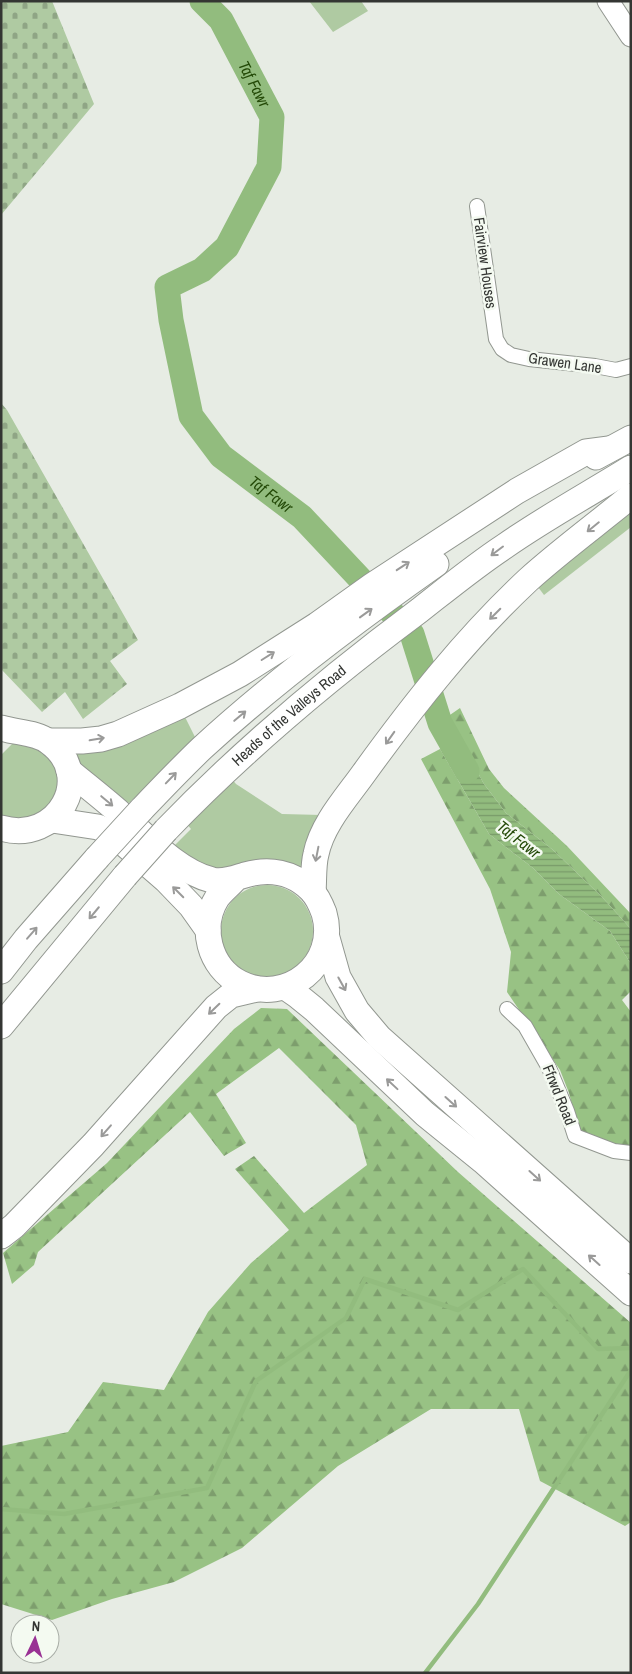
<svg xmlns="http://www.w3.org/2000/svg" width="632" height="1674" font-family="'Archivo Narrow',sans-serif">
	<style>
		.green { fill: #afcaa2 }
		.forest { fill: url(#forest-firs) }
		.cemetery { fill: url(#cemetery-stones) }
		.water { fill: url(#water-rules) }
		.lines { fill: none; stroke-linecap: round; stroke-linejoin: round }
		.stream { stroke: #92bc7e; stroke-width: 4.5 }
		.river { stroke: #92bc7e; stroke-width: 25 }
		.street-casing { stroke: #929790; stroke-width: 16 }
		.primary-casing { stroke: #929790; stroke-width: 23 }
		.highway-casing { stroke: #929790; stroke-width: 27 }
		.street { stroke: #fff; stroke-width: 14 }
		.primary { stroke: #fff; stroke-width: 21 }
		.highway { stroke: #fff; stroke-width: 25 }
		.highway-bridge-casing { stroke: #929790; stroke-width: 27; stroke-linecap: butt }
		.highway-bridge { stroke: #fff; stroke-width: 25 }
		.oneway { stroke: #9a9a99 }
		.labels { text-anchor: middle; stroke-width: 5; stroke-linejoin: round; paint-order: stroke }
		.street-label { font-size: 15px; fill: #343633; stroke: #f4faf1 }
		.water-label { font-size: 16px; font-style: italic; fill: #244a08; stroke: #f4faf1 }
	</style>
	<defs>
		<pattern id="forest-firs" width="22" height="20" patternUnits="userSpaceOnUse" patternTransform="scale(1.25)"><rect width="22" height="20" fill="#98c284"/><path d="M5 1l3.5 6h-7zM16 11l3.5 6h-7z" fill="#7d9e6d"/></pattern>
		<pattern id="cemetery-stones" width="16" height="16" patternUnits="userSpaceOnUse" patternTransform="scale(1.25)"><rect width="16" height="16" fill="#afcaa2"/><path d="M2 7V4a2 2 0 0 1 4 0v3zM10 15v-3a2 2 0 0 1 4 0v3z" fill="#8fa585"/></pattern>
		<pattern id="water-rules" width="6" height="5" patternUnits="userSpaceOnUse" patternTransform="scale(1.25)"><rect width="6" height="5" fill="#92bc7e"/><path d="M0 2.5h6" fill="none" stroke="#789a68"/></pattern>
	</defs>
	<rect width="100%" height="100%" fill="#e7ece4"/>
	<path class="green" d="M309 1H361L368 11 333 32Z
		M631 512V527L544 595 538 587 611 525Z
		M183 713 196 739 129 803 89 776 67 747Z
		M14 742 47 752 58 767 59 797 40 820 1 818V755Z
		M231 778 236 784 282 814 322 815 309 842 300 868 281 860 259 859 227 870 210 869 191 862 174 846 191 829 186 823Z
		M221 931a46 46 0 1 1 92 0a46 46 0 1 1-92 0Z"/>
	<path class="forest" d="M460 708 489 769 504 788 567 846 631 914V929L601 896 553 850 506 813 484 784 447 717Z
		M440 749 489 834 533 868 559 894 610 931 631 964V991L622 1000 631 1012V1147L597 1141 578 1128 569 1093 560 1070 507 992 511 952 490 889 421 759Z
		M261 1008 287 1009 458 1172 631 1323V1522L625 1526 540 1481 519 1409H431L338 1466 242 1548 174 1582 112 1599 52 1620 1 1604V1446L68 1432 103 1382 164 1390 208 1312 251 1263 289 1230 235 1169 254 1156 304 1213 367 1165 356 1125 279 1048 216 1094 246 1143 224 1156 190 1112 38 1252 34 1265 12 1284 3 1253 107 1163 234 1029Z"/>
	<path class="cemetery" d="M1 1H52L94 104 1 215Z
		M1 403 7 410 138 640 110 661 127 684 83 719 65 692 42 712 1 669Z"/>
	<path class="water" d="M459 738 484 784 506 813 553 850 601 896 631 929V964L610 931 559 894 533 868 489 834 440 749Z"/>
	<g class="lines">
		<path class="stream" d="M1 1509 64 1514 207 1488 256 1381 346 1318 365 1279 458 1310 523 1269 598 1349 631 1348
			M425 1673 478 1604 631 1370"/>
		<path class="river" id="s1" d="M202 1 221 20 272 117 269 167 227 247 202 270 167 287 171 320 191 416 221 456 302 517 412 634 440 723 467 771"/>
		<g class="street-casing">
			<path id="street" d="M477 206 496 339 502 349 511 355 529 359 595 366 616 370 631 366
				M507 1009 525 1026 549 1068 567 1111 575 1136 614 1151 631 1153"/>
		</g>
		<g class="primary-casing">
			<path id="primary" d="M608 1 631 36"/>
		</g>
		<g class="highway-casing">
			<g id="highway">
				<path d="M596 457 631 438"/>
				<path d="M1 728C17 733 36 732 49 742 96 776 58 845 1 828"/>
				<path d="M48 741H82L101 739 118 734 180 706 240 674 317 625 373 585 517 491 586 452 609 449"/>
				<path d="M69 771C86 785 104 799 121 814 147 837 178 872 212 880 223 883 235 878 245 875 269 868 293 872 311 890 317 896 321 905 324 913 339 964 286 1006 240 983 209 967 199 927 217 898 222 891 230 885 235 879"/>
				<path d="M141 810C161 789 181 768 202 748 275 681 355 621 436 564"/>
				<path d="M52 820 98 827 113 834 166 880 191 906 208 930"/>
				<path id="s2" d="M166 830C244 749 330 677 420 610 448 588 476 565 505 546 545 518 589 494 631 468"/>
				<path d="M313 892C314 880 313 865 316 854 322 824 347 797 364 773 414 704 466 638 528 580 560 551 597 524 631 496"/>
				<path d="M327 938 338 977 357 1011 379 1037 631 1261"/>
				<path d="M1 971 26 939 97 858"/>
				<path d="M285 987 298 996 314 1009 425 1114 483 1161 631 1293"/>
				<path d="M1 1026 125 876"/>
				<path d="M1 1236 14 1226 93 1145 216 1007 231 995 257 989"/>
			</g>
		</g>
		<use href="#street" class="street"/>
		<use href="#primary" class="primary"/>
		<use href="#highway" class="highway"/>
		<g class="highway-bridge-casing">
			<path id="highway-bridge" d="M97 858 141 810
				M125 876 166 830"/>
		</g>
		<use href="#highway-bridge" class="highway-bridge"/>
	</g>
	<defs><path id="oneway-shaft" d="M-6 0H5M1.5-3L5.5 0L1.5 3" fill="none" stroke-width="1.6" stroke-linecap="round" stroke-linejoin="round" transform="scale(1.25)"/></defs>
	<g class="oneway">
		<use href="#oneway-shaft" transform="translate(593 527) rotate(141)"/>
		<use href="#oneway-shaft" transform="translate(497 551) rotate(143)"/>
		<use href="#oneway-shaft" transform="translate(403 566) rotate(-33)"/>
		<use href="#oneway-shaft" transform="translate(366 613) rotate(-36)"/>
		<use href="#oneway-shaft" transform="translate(495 614) rotate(135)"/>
		<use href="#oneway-shaft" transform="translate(268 656) rotate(-32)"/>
		<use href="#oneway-shaft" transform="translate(240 716) rotate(-40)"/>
		<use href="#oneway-shaft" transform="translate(390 738) rotate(125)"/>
		<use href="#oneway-shaft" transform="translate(97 739) rotate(-10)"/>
		<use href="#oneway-shaft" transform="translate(171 778) rotate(-46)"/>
		<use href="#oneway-shaft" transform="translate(107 801) rotate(40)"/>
		<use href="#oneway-shaft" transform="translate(317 854) rotate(101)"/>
		<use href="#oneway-shaft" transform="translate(178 892) rotate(-135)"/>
		<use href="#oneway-shaft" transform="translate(94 913) rotate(130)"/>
		<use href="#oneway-shaft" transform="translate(32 933) rotate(-49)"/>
		<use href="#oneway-shaft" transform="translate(342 984) rotate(61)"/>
		<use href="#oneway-shaft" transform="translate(214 1009) rotate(136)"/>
		<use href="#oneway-shaft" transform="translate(392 1084) rotate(-137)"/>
		<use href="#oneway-shaft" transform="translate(451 1102) rotate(42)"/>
		<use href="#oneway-shaft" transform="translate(106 1131) rotate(131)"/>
		<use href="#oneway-shaft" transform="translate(535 1176) rotate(42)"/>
		<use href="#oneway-shaft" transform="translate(594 1260) rotate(-138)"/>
	</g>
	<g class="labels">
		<g class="street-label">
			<text transform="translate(485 263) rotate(82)" y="5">Fairview Houses</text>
			<text transform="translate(565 363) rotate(8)" y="5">Grawen Lane</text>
			<text dy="5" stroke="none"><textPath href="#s2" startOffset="168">Heads of the Valleys Road</textPath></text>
			<text transform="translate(559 1095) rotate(68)" y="5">Ffrwd Road</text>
		</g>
		<g class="water-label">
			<text dy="6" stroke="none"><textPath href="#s1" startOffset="99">Taf Fawr</textPath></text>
			<text dy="6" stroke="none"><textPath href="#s1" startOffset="594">Taf Fawr</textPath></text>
			<text transform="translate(519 839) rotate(38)" y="6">Taf Fawr</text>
		</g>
	</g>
	<rect width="632" height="1674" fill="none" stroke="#343633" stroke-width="5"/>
	<g transform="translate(35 1639) rotate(4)"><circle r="24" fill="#f4faf1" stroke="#a7aca5"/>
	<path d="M0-4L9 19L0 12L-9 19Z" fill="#993194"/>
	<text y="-8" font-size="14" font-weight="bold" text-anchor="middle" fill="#343633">N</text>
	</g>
</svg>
